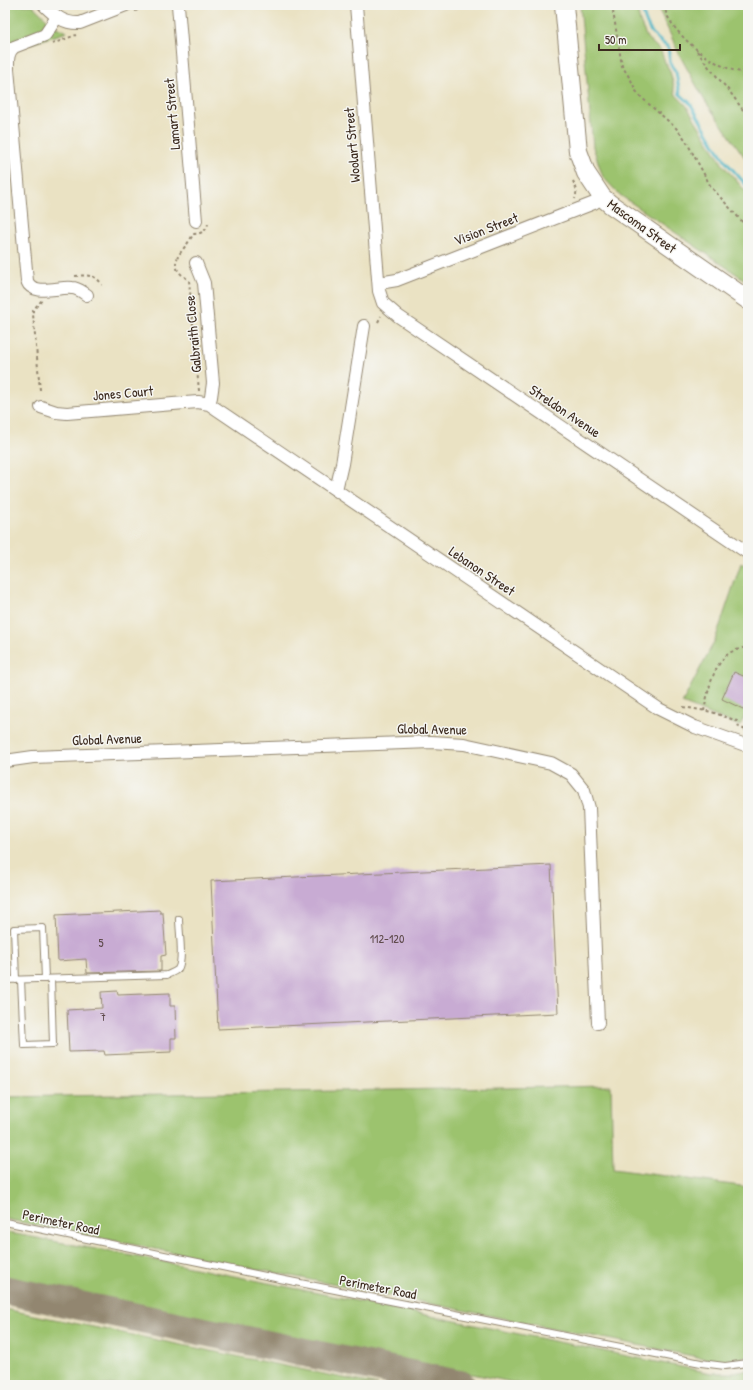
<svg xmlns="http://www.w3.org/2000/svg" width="753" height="1390" font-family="'Patrick Hand',sans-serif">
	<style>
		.green { fill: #9cc36e; stroke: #6c7646 }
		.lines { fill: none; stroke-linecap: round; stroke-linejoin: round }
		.stream { stroke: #47b3c4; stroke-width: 3 }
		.taxiway { stroke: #928670; stroke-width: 29 }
		.building { fill: #c8abd3 }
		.service-casing { stroke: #928670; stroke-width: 8 }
		.minor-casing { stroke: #928670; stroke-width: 14 }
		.secondary-casing { stroke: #928670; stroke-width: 20 }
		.path { stroke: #928670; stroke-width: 2; stroke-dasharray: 3 3; stroke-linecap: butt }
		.service { stroke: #fff; stroke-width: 6 }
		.minor { stroke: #fff; stroke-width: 12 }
		.secondary { stroke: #fff; stroke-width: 18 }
		.labels { text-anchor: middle; stroke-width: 3; stroke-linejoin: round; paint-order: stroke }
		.number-label { font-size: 12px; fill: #5e4a4b }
		.street-label { font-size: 14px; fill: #3b2a1e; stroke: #f6f6f2 }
	</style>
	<rect width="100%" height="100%" fill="#f6f6f2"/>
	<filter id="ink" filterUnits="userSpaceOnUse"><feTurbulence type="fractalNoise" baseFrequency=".025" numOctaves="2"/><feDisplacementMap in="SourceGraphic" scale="8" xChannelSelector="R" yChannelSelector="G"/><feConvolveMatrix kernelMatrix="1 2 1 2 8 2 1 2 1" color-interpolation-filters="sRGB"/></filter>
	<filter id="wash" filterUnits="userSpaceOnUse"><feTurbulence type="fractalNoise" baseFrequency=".012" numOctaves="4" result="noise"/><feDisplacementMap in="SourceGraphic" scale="16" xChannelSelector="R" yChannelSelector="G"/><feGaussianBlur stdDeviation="0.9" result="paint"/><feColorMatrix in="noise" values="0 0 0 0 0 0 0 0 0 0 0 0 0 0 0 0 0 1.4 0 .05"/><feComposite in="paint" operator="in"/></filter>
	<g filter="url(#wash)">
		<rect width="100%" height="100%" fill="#eae2c3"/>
		<path class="green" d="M5 5H32L54 26 67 32 5 52Z
			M580 5H636L640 22 647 38 661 51 665 62 670 71 676 95 686 105 723 165 748 194V282L620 195 603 177 593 147Z
			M657 5H748V162L705 101 680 56Z
			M741 563 748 567V708L740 726 682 703 715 640Z
			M611 1086 613 1169 748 1187V1357L723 1361 708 1359 5 1219V1097Z
			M5 1232 170 1263 711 1373H735L748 1370V1385H526L5 1278Z
			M5 1309 378 1385H5Z"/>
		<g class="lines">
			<path class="stream" d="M641 5C646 26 650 35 668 47L670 63 676 72 680 94 690 103 713 142 726 162 748 187"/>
			<path class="taxiway" d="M5 1290 461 1385"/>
		</g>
		<g id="blocks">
			<path class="building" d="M734 672 748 678V703L745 710 722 699Z
				M551 865 558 1013 218 1029 211 881Z
				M160 910V913H163L166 955 161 956V971L87 973 86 959 58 961 56 915Z
				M117 991 118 995 170 993V1006H175L176 1038H171V1052L105 1055 104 1051 69 1052 67 1010 102 1008 101 992Z"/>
		</g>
	</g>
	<g filter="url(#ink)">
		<use href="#blocks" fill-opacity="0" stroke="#928670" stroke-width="1"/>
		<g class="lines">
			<g class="service-casing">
				<path id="service" d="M5 980 167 975C171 973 175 972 178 969 184 960 179 931 179 919
					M16 980 14 929 43 928 45 979
					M21 980 24 1045 53 1044 51 979
					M5 1222 280 1279 701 1363 725 1366 748 1363"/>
			</g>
			<g class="minor-casing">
				<path id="minor" d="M44 5C55 16 64 24 80 23L126 5
					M178 5 196 221
					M356 5 379 291 383 303 398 316 748 553
					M57 17 45 35 14 47C7 53 8 61 8 69L27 281C33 297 60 286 72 288 78 288 82 292 87 295
					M196 263 204 283 213 383 211 397 209 404
					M379 283 397 280 594 203 602 197
					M41 407 56 412 67 413 185 403 198 402 209 404 659 709 695 727 748 746
					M336 490 342 464 364 326
					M5 761 33 757 431 742 464 744 551 763 571 774 584 790 589 808 598 1023"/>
			</g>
			<g class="secondary-casing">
				<path id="secondary" d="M564 5 578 151 586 173 602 197 610 204 748 300"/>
			</g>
			<path class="path" d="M612 5 622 66 631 80 636 91 642 98 676 128 685 139 711 187 748 228
				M664 5C665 9 666 13 668 17 679 38 708 61 730 69 735 71 742 72 748 74
				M135 11 149 5
				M52 44 76 35
				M697 51 708 66 730 92 748 117
				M573 181 577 190 575 199
				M75 276C86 275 96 274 102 285
				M378 322 381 316
				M40 390 33 314V310L42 300
				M199 391 189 280C161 263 186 251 193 234 200 234 206 232 208 224
				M683 707 712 712 737 721 739 727 748 731
				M704 711C708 692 712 667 728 654 733 650 742 649 748 646"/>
			<use href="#service" class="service"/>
			<use href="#minor" class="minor"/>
			<use href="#secondary" class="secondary"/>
		</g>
	</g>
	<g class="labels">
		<g class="number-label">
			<text x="387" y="943">112-120</text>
			<text x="101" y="947">5</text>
			<text x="103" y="1021">7</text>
		</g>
		<g class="street-label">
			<text transform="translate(172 114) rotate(-95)" y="5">Lamart Street</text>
			<text transform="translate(352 145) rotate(-95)" y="5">Woolart Street</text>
			<text transform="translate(642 226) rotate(36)" y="5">Mascoma Street</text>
			<text transform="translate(486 229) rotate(-21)" y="5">Vision Street</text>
			<text transform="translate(193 334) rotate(-95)" y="5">Galbraith Close</text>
			<text transform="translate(123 393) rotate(-5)" y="5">Jones Court</text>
			<text transform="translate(565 411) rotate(34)" y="5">Streldon Avenue</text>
			<text transform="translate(482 571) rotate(34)" y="5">Lebanon Street</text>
			<text transform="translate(432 729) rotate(1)" y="5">Global Avenue</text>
			<text transform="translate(107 739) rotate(-2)" y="5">Global Avenue</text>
			<text transform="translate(61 1222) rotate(12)" y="5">Perimeter Road</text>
			<text transform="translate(378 1287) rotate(11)" y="5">Perimeter Road</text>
		</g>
	</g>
	<rect width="753" height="1390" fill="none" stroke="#f6f6f2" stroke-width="20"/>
	<path d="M599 44v6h81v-6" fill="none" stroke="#3b2a1e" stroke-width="2"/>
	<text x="605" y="44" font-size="12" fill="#3b2a1e" stroke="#f6f6f2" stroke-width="3" paint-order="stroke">50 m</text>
</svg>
